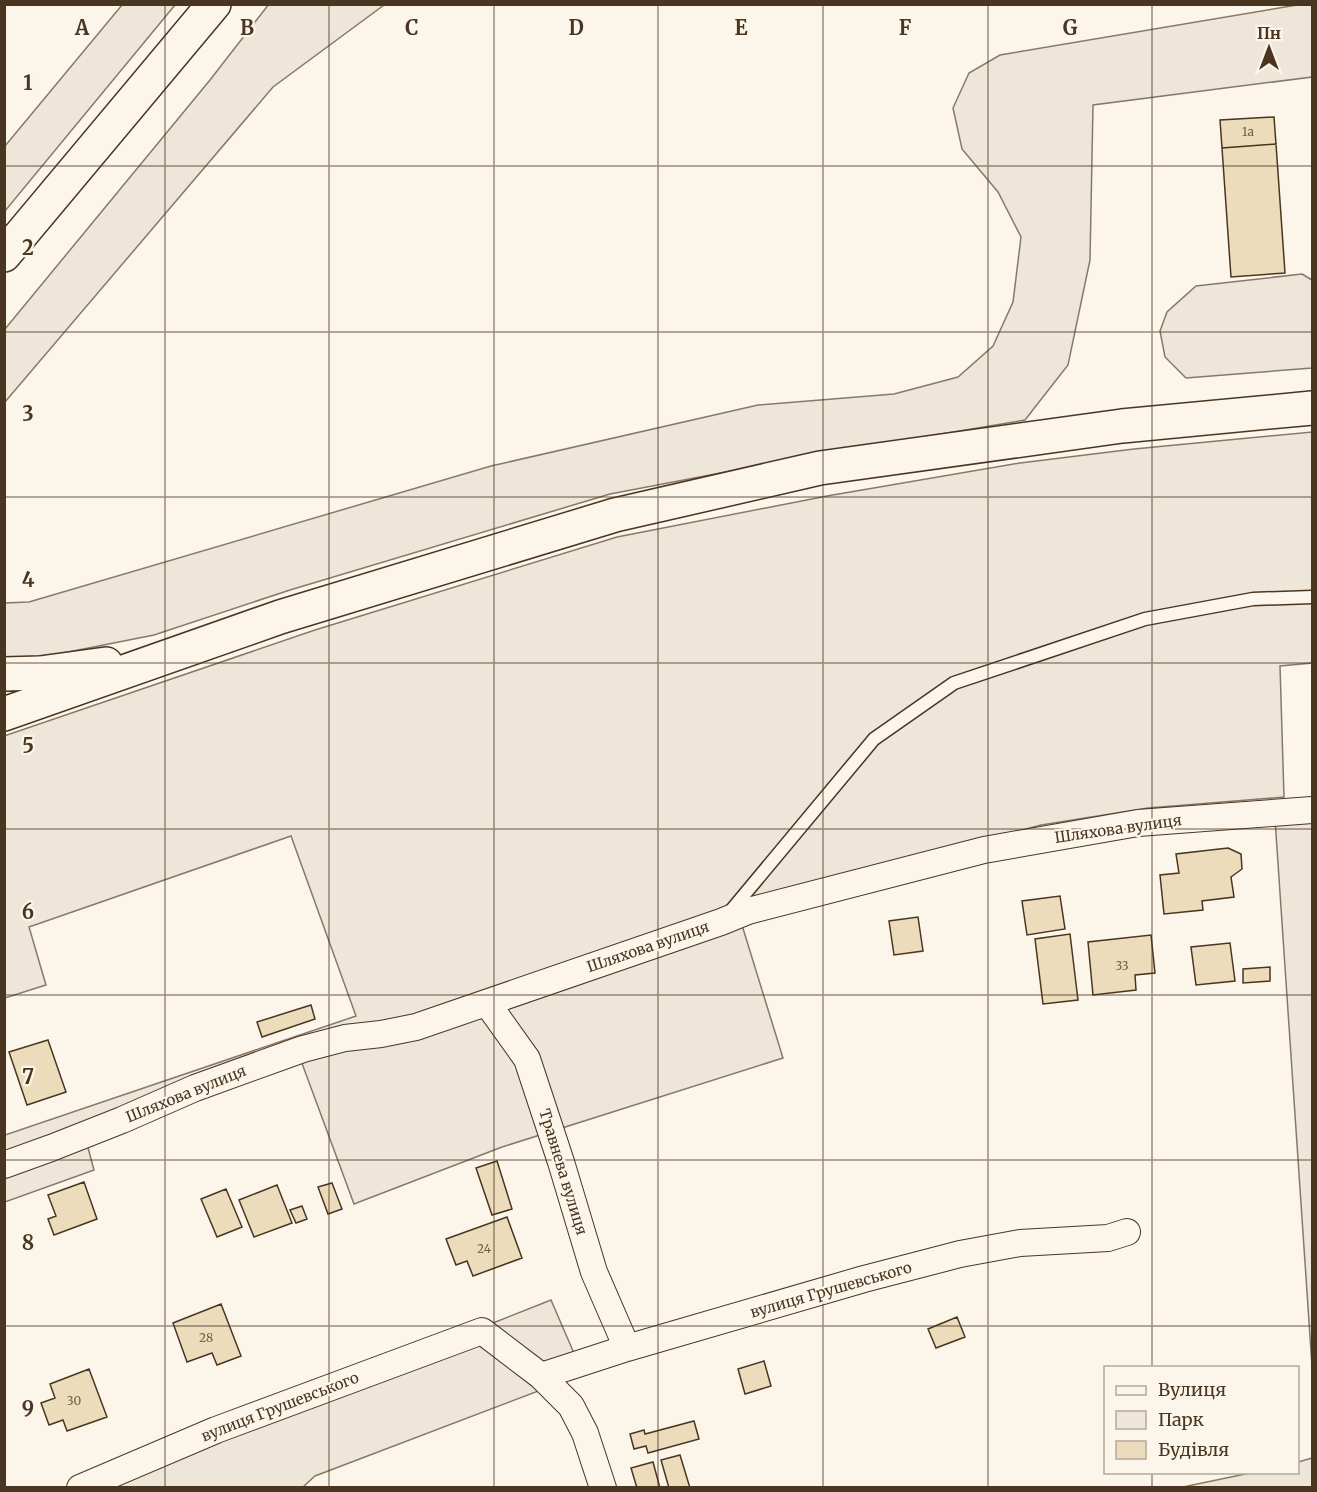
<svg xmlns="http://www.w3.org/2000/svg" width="1317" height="1492" font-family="Merriweather,serif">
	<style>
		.green { fill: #ede6d9; stroke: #887966; stroke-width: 1.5 }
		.building { fill: #ecdcbc; stroke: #4a3520; stroke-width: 1.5 }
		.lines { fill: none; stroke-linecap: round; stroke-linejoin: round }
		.lane-casing { stroke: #4a3520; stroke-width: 15 }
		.street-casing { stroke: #4a3520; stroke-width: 28 }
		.primary-casing { stroke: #4a3520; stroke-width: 36 }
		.highway-casing { stroke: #4a3520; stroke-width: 36 }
		.lane { stroke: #fbf6e9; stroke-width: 12 }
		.street { stroke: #fbf6e9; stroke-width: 26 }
		.primary { stroke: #fbf6e9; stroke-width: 33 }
		.highway { stroke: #fbf6e9; stroke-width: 33 }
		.grid { fill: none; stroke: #4a3520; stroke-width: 1.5; stroke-opacity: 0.55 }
		.labels { text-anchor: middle; stroke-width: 4.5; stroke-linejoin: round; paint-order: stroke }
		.number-label { font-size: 12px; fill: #725f47 }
		.street-label { font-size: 15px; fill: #4a3520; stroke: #fbf6e9 }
		.grid-label { font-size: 20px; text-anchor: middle; font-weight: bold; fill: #4a3520; stroke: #fbf6e9; stroke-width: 4.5; stroke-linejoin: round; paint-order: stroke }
	</style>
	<rect width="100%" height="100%" fill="#fbf6e9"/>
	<path class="green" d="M269 4 384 5 273 87 5 402V329L210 80Z
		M122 5H175L5 211V146Z
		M1297 5H1312V77L1093 105 1090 260 1068 365 1025 420 821 454 610 494 290 590 154 635 38 658 5 659 4 603 29 602 491 466 758 405 894 394 958 377 993 346 1013 302 1021 237 998 192 962 149 953 108 969 73 1000 55Z
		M1302 274 1312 280V368L1186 378 1165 357 1160 331 1167 312 1196 286Z
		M1312 432V663L1280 666 1284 797 1148 808 1041 825 842 878 5 1158V1135L356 1016 291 836 29 927 46 985 5 998 4 736 315 630 617 537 827 496 1020 463 1134 449Z
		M1312 815V1366L1275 819Z
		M741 922 783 1058 502 1147 354 1204 300 1058Z
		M87 1144 94 1170 5 1202 4 1174Z
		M551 1300 583 1374 315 1476 303 1487 90 1488 496 1330 493 1323Z
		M1312 1458V1487H1183L1250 1473 1298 1472V1462Z"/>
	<path class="building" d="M1274 117 1276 144 1222 148 1220 120Z
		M1276 144 1285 273 1231 277 1222 148Z
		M1228 848 1241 854 1242 869 1231 877 1234 897 1202 901 1203 910 1164 914 1160 875 1179 873 1176 854Z
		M1060 896 1065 929 1027 935 1022 901Z
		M918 917 923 951 894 955 889 921Z
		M1070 934 1078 1000 1043 1004 1035 939Z
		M1151 935 1155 973 1135 975 1136 990 1093 995 1088 942Z
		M1230 943 1235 981 1196 985 1191 947Z
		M1270 967V981L1243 983V969Z
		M311 1005 315 1019 262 1037 257 1022Z
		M48 1040 66 1092 27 1105 9 1052Z
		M497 1161 512 1209 492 1215 476 1168Z
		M84 1182 97 1219 54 1235 48 1219 56 1216 48 1195Z
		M332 1183 342 1209 328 1214 318 1187Z
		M277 1185 292 1223 254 1237 239 1200Z
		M226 1189 242 1227 217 1237 201 1199Z
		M302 1206 307 1219 296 1223 290 1210Z
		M507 1217 522 1258 473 1276 467 1261 456 1265 446 1239Z
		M221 1304 241 1356 217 1365 212 1353 187 1362 173 1323Z
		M957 1317 965 1337 936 1348 928 1329Z
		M764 1361 771 1386 745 1394 738 1369Z
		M89 1369 107 1417 67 1431 63 1420 49 1425 41 1403 55 1398 50 1384Z
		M694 1421 699 1439 648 1453 646 1446 634 1449 630 1434 644 1430 645 1434Z
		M680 1455 690 1488H669L661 1460Z
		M653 1462 660 1488H637L631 1468Z"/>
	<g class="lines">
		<g class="lane-casing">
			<path id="lane" d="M729 913 874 739 954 683 1145 619 1253 599 1312 597"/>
		</g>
		<g class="street-casing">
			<path id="street" d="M487 1003 527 1059 561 1162 594 1272 627 1348
				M4 1165 51 1148 122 1120 195 1088 303 1049 345 1038 381 1034 416 1027 721 922 748 911 984 850 1138 823 1312 810
				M541 1376 627 1348 864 1279 960 1254 1020 1243 1108 1238 1127 1232
				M80 1488 216 1430 482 1331 541 1376 571 1406 585 1433 603 1488"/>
		</g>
		<g class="primary-casing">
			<path id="primary" d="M4 255 214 4"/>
		</g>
		<g class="highway-casing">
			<path id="highway" d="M4 674 40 673 106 664
				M4 714 280 617 615 515 820 468 1122 426 1312 408"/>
		</g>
		<use href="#lane" class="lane"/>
		<use href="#street" class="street"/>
		<use href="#primary" class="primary"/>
		<use href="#highway" class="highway"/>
	</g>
	<path class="grid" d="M165 4V1488M329 4V1488M494 4V1488M658 4V1488M823 4V1488M988 4V1488M1152 4V1368M4 166H1312M4 332H1312M4 497H1312M4 663H1312M4 829H1312M4 995H1312M4 1160H1312M4 1326H1312M1152 1472V1488"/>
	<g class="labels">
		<g class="number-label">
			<text x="1248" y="136">1а</text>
			<text x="1122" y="970">33</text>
			<text x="484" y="1253">24</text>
			<text x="206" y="1342">28</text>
			<text x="74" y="1405">30</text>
		</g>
		<g class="street-label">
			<text transform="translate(1118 829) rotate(-8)" y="5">Шляхова вулиця</text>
			<text transform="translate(648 947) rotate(-19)" y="5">Шляхова вулиця</text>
			<text transform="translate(186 1094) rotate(-22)" y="5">Шляхова вулиця</text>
			<text transform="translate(563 1172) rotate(73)" y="5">Травнева вулиця</text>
			<text transform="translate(831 1290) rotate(-16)" y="5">вулиця Грушевського</text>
			<text transform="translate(280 1407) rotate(-21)" y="5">вулиця Грушевського</text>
		</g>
	</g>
	<g class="grid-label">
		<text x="82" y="35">A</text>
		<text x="247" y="35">B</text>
		<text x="412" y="35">C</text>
		<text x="576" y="35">D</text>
		<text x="741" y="35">E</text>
		<text x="905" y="35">F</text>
		<text x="1070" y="35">G</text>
		<text x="28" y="90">1</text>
		<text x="28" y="255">2</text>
		<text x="28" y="421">3</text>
		<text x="28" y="587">4</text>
		<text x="28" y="753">5</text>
		<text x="28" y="919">6</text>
		<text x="28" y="1084">7</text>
		<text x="28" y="1250">8</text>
		<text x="28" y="1416">9</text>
	</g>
	<rect width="1317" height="1492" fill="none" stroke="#4a3520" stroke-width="12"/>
	<rect x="1104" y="1366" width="195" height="108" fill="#fbf6e9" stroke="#b4a999" stroke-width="1.5"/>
	<rect x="1116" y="1386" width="30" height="9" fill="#fbf6e9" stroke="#b4a999" stroke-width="1.5"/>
	<text x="1158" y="1396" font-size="18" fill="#4a3520">Вулиця</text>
	<rect x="1116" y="1411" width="30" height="18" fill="#ede6d9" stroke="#b4a999" stroke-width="1.5"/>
	<text x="1158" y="1426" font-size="18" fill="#4a3520">Парк</text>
	<rect x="1116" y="1441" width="30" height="18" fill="#ecdcbc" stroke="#b4a999" stroke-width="1.5"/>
	<text x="1158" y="1456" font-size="18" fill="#4a3520">Будівля</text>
	<g transform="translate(1269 48)" stroke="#fbf6e9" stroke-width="4.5" paint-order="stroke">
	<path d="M0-4.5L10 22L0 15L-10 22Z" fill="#4a3520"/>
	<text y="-9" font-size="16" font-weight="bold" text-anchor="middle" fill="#4a3520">Пн</text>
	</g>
</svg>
